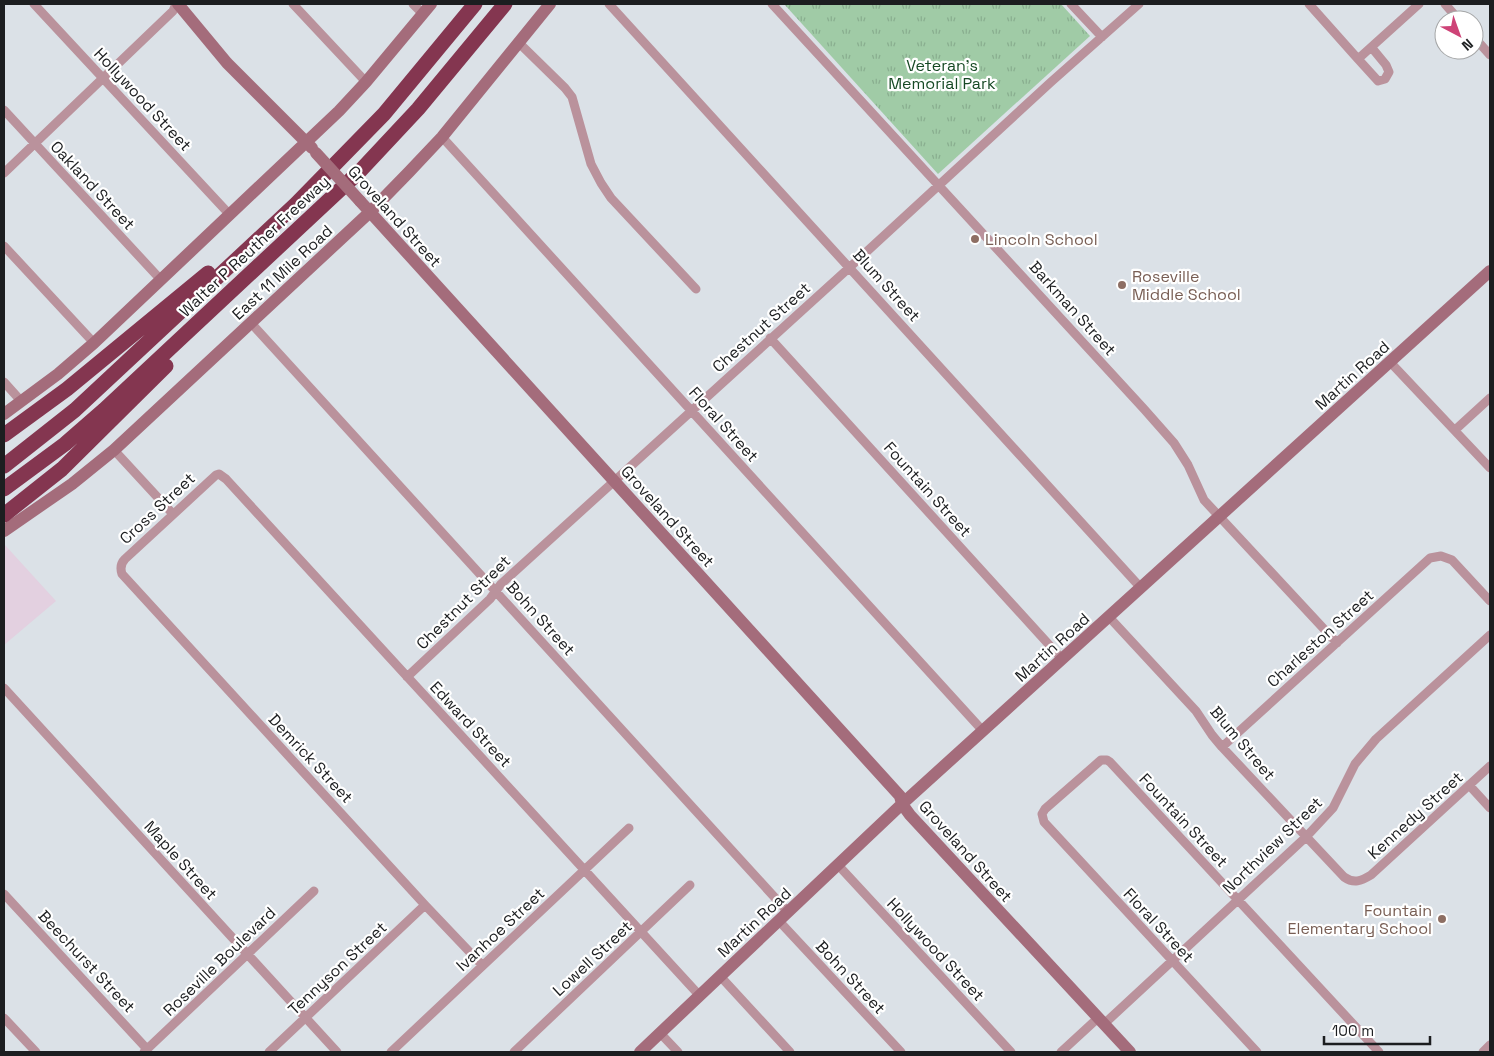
<svg xmlns="http://www.w3.org/2000/svg" width="1494" height="1056" font-family="'Space Grotesk',sans-serif">
	<style>
		.commercial { fill: #e3d0e0 }
		.park { fill: url(#park-tufts) }
		.lines { fill: none; stroke-linecap: round; stroke-linejoin: round }
		.street { stroke: #ba929c; stroke-width: 9 }
		.secondary { stroke: #a46c7b; stroke-width: 12 }
		.highway { stroke: #843650; stroke-width: 15 }
		.secondary-bridge { stroke: #a46c7b; stroke-width: 12 }
		.education-dot { fill: #8d6e63; stroke: #fff; stroke-width: 2 }
		.labels { text-anchor: middle; stroke-width: 4.5; stroke-linejoin: round; paint-order: stroke }
		.park-label { font-size: 16px; fill: #164924; stroke: #fff }
		.street-label { font-size: 16px; fill: #1c1e20; stroke: #fff }
		.education-label { font-size: 16px; fill: #785e54; stroke: #fff; text-anchor: start }
	</style>
	<defs>
		<pattern id="park-tufts" width="24" height="20" patternUnits="userSpaceOnUse" patternTransform="scale(1.25)"><rect width="24" height="20" fill="#a0cba6"/><path d="M3 7l-1-3M5 7V3M7 7l1-3M15 17l-1-3M17 17v-4M19 17l1-3" fill="none" stroke="#89ae8f"/></pattern>
	</defs>
	<rect width="100%" height="100%" fill="#dbe1e7"/>
	<path class="commercial" d="M4 544 56 601 4 645Z"/>
	<path class="park" d="M784 4H1061L1090 36 938 174Z"/>
	<g class="lines">
		<path class="street" d="M34 4 230 215
			M293 4 366 82
			M413 4 423 14
			M609 4 1141 588
			M772 4 1144 409 1174 443 1188 465 1204 500 1337 643
			M1071 4 1102 37
			M1309 4 1358 59 1419 4
			M1445 4 1459 20
			M1474 37 1490 55
			M518 42 565 88 572 97 591 164 601 183 611 198 696 289
			M1358 59 1378 81 1385 79 1389 72 1386 65 1372 48
			M4 110 161 280
			M442 137 983 731
			M4 173 173 11 176 4
			M4 246 94 343
			M251 323 788 912
			M770 338 1062 659
			M1390 362 1490 468
			M4 382 21 401
			M1455 430 1490 398
			M114 450 173 514
			M1109 617 1196 711 1212 735 1222 747 1344 877C1354 884 1361 881 1371 875L1490 766
			M407 677 490 599 501 584 850 267 1051 82 1139 4
			M4 688 337 1052
			M1222 747 1430 558 1441 556 1452 560 1490 601
			M1469 785 1490 808
			M838 865 1011 1052
			M4 894 147 1049
			M779 921 901 1052
			M482 965 425 905 122 574C120 568 121 563 125 559L216 475 219 474 226 479 699 995
			M720 976 790 1052
			M4 1018 36 1052
			M1104 1024 1306 837 1333 808 1355 764 1376 739 1490 635
			M660 1033 678 1052
			M144 1052 314 891
			M269 1052 425 905
			M391 1052 629 828
			M514 1052 690 885
			M1061 1052 1098 1018
			M1257 1052 1044 822 1042 814 1045 809 1101 760H1107L1110 762 1379 1052
			M1483 1052 1490 1045"/>
		<path class="secondary" d="M178 4 227 63 312 148
			M360 201 900 796 902 804 910 815 1130 1052
			M4 414 58 374 94 343 339 111 366 82 431 4
			M4 531 72 484 114 450 370 212 409 172 442 137 550 4
			M640 1052 902 804 1490 271"/>
		<path class="highway" d="M4 435 67 389 208 273
			M4 466 75 410 296 204 384 114 475 4
			M4 489 65 444 104 410 360 171 418 109 505 4
			M4 515 62 469 166 366"/>
		<path class="secondary-bridge" d="M316 153 360 201"/>
	</g>
	<g class="education-dot">
		<circle cx="975" cy="239" r="5"/>
		<circle cx="1122" cy="285" r="5"/>
		<circle cx="1442" cy="919" r="5"/>
	</g>
	<g class="labels">
		<g class="park-label">
			<text x="942" y="71">Veteran's<tspan x="942" dy="18">Memorial Park</tspan></text>
		</g>
		<g class="street-label">
			<text transform="translate(143 99) rotate(47)" y="6">Hollywood Street</text>
			<text transform="translate(93 185) rotate(47)" y="6">Oakland Street</text>
			<text transform="translate(395 216) rotate(48)" y="6">Groveland Street</text>
			<text transform="translate(254 246) rotate(-43)" y="6">Walter P Reuther Freeway</text>
			<text transform="translate(282 272) rotate(-43)" y="6">East 11 Mile Road</text>
			<text transform="translate(887 285) rotate(48)" y="6">Blum Street</text>
			<text transform="translate(1073 308) rotate(48)" y="6">Barkman Street</text>
			<text transform="translate(761 327) rotate(-42)" y="6">Chestnut Street</text>
			<text transform="translate(1352 375) rotate(-42)" y="6">Martin Road</text>
			<text transform="translate(724 424) rotate(48)" y="6">Floral Street</text>
			<text transform="translate(928 489) rotate(48)" y="6">Fountain Street</text>
			<text transform="translate(157 508) rotate(-43)" y="6">Cross Street</text>
			<text transform="translate(668 516) rotate(48)" y="6">Groveland Street</text>
			<text transform="translate(463 602) rotate(-45)" y="6">Chestnut Street</text>
			<text transform="translate(541 618) rotate(48)" y="6">Bohn Street</text>
			<text transform="translate(1320 638) rotate(-42)" y="6">Charleston Street</text>
			<text transform="translate(1052 647) rotate(-42)" y="6">Martin Road</text>
			<text transform="translate(471 724) rotate(47)" y="6">Edward Street</text>
			<text transform="translate(1243 743) rotate(50)" y="6">Blum Street</text>
			<text transform="translate(311 758) rotate(47)" y="6">Demrick Street</text>
			<text transform="translate(1415 815) rotate(-42)" y="6">Kennedy Street</text>
			<text transform="translate(1184 820) rotate(47)" y="6">Fountain Street</text>
			<text transform="translate(1272 845) rotate(-44)" y="6">Northview Street</text>
			<text transform="translate(966 851) rotate(48)" y="6">Groveland Street</text>
			<text transform="translate(181 860) rotate(48)" y="6">Maple Street</text>
			<text transform="translate(754 922) rotate(-43)" y="6">Martin Road</text>
			<text transform="translate(1159 925) rotate(47)" y="6">Floral Street</text>
			<text transform="translate(500 929) rotate(-43)" y="6">Ivanhoe Street</text>
			<text transform="translate(936 949) rotate(47)" y="6">Hollywood Street</text>
			<text transform="translate(592 958) rotate(-43)" y="6">Lowell Street</text>
			<text transform="translate(87 961) rotate(47)" y="6">Beechurst Street</text>
			<text transform="translate(219 961) rotate(-44)" y="6">Roseville Boulevard</text>
			<text transform="translate(337 968) rotate(-43)" y="6">Tennyson Street</text>
			<text transform="translate(851 977) rotate(47)" y="6">Bohn Street</text>
		</g>
		<g class="education-label">
			<text x="985" y="245">Lincoln School</text>
			<text x="1132" y="282">Roseville<tspan x="1132" dy="18">Middle School</tspan></text>
			<text x="1432" y="916" text-anchor="end">Fountain<tspan x="1432" dy="18">Elementary School</tspan></text>
		</g>
	</g>
	<rect width="1494" height="1056" fill="none" stroke="#1c1e20" stroke-width="10"/>
	<g transform="translate(1459 35) rotate(139)"><circle r="24" fill="#ffffff" stroke="#a4a5a6"/>
	<path d="M0-4L9 19L0 12L-9 19Z" fill="#ce4377"/>
	<text y="-8" font-size="14" font-weight="bold" text-anchor="middle" fill="#1c1e20">N</text>
	</g>
	<path d="M1324 1036v8h106v-8" fill="none" stroke="#1c1e20" stroke-width="2.5"/>
	<text x="1332" y="1036" font-size="15" fill="#1c1e20" stroke="#ffffff" stroke-width="4" paint-order="stroke">100 m</text>
</svg>
